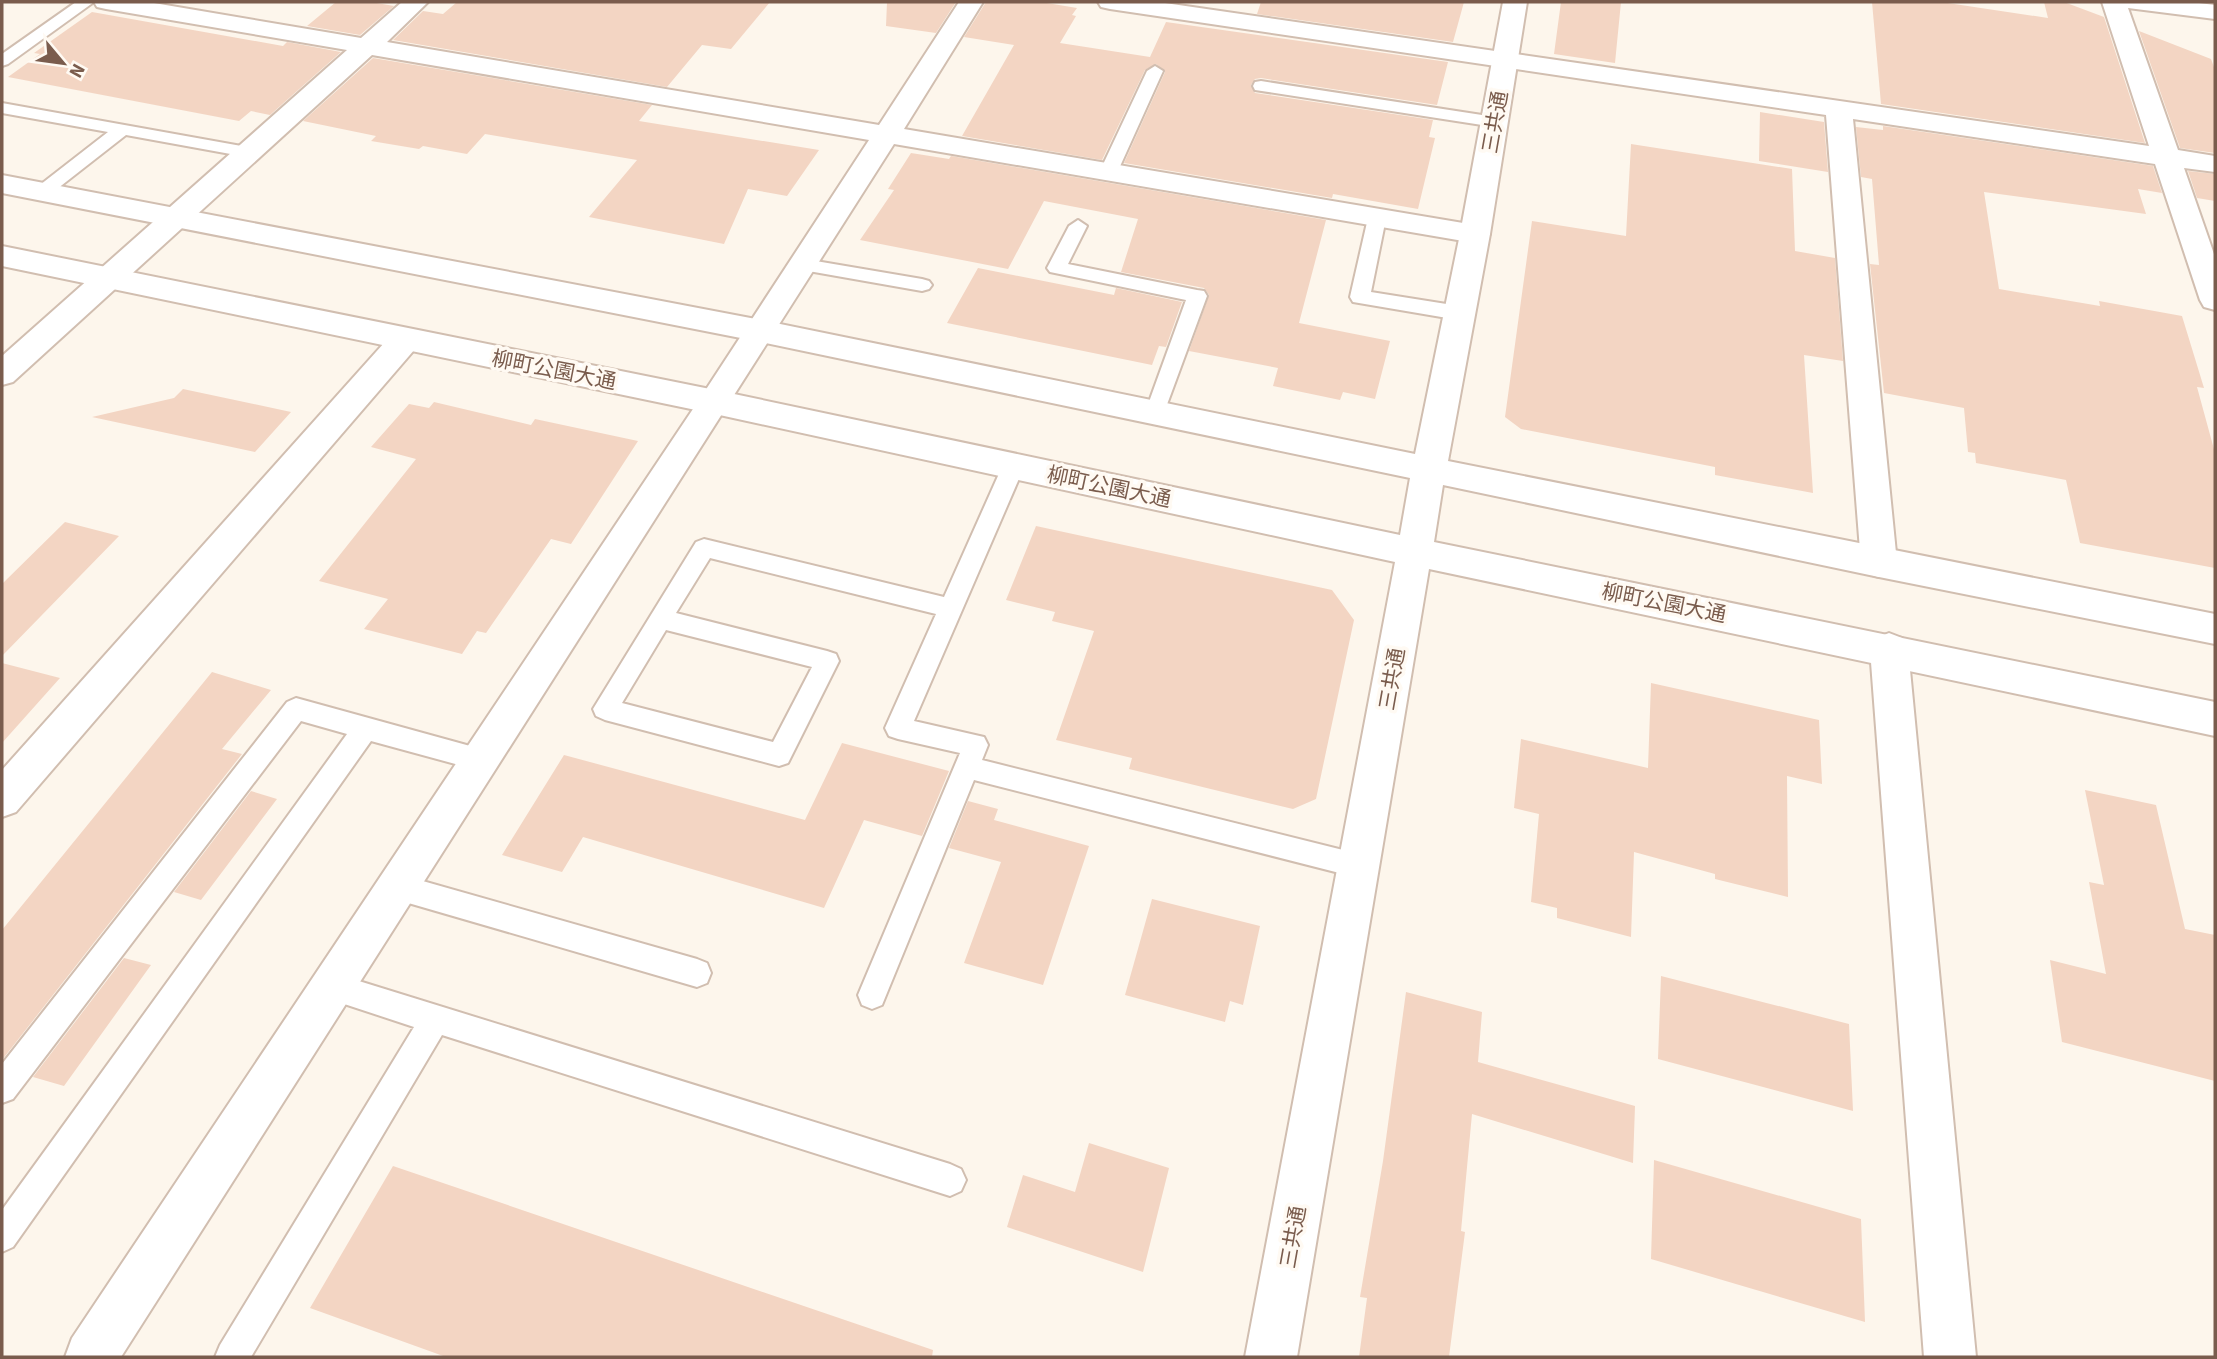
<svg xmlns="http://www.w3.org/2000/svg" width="2217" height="1359" font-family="'Source Sans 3','Noto Sans JP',sans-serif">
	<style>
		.building { fill: #f3d5c3 }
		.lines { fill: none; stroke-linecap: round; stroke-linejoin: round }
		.service-casing { stroke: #d1beb0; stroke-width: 4 }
		.minor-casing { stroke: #d1beb0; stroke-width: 4 }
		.tertiary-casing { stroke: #d1beb0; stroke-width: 4 }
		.service { fill: #fff; fill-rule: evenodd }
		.minor { fill: #fff; fill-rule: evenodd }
		.tertiary { fill: #fff; fill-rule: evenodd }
		.labels { text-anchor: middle; stroke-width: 7; stroke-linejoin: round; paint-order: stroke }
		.street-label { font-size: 21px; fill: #7a5c4d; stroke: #fffaf3 }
	</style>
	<rect width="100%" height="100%" fill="#fdf6ec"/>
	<path class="building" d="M336 2H371L394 6 360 35 307 26Z
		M457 2H770L731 49 702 45 667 87 393 40 423 11 443 14Z
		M887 2H956L936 33 886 26Z
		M986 2H1041L1077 8 1072 15 1076 16 1060 43 1150 57 1166 22 1448 62 1437 105 1261 78 1255 79 1251 85 1255 93 1433 120 1429 137 1435 138 1418 209 1333 194 1332 198 1124 163 1165 72 1156 64 1145 70 1102 160 962 136 1014 45 964 37Z
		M1261 2H1464L1453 42 1257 14Z
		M1561 2H1621L1615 63 1554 54Z
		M1872 2H1941L2048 18 2044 2H2064L2104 17 2145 143 1881 104Z
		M92 12 283 46 287 42 341 52 270 115 251 111 239 121 8 77 40 54 34 53Z
		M2139 31 2211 59 2215 70V153L2180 148Z
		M373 58 652 105 639 121 819 150 787 196 748 189 724 244 589 217 637 160 485 134 467 154 423 146 419 149 371 141 376 136 303 121Z
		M1760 112 1824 122 1828 172 1759 161Z
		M1883 126 2153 166 2162 193 2138 189 2146 214 1984 192 1999 289 2100 306 2099 301 2182 316 2204 388 2197 387 2215 453V568L2080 543 2066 480 1976 463 1975 453 1968 452 1964 408 1884 393 1870 264 1879 265 1872 179 1861 177 1856 127 1883 130Z
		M1631 144 1792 169 1795 251 1835 258 1843 361 1804 355 1813 493 1715 475V467L1521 429 1505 417 1532 221 1626 236Z
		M911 153 949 159 951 156 1326 220 1299 323 1390 341 1375 399 1343 392 1340 400 1273 386 1278 368 1189 351 1209 295 1204 288 1121 272 1138 219 1044 201 1008 269 860 240 894 190 888 189Z
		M2188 171 2215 174V201L2197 198Z
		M978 268 1114 295 1116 288 1182 302 1166 347 1159 346 1152 365 947 323Z
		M183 389 291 412 255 452 92 417 174 398Z
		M434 402 531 425 535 419 638 441 571 544 551 539 486 633 477 631 462 654 364 629 388 599 319 581 416 459 371 447 409 404 429 408Z
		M65 522 119 536 2 656V584Z
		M1036 526 1332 590 1354 620 1316 799 1293 809 1129 769 1132 758 1056 740 1094 631 1052 621 1055 612 1006 600Z
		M2 663 60 678 2 743Z
		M212 672 271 690 222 749 242 754 2 1060V930Z
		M1651 683 1819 720 1822 784 1787 776 1788 897 1715 879V874L1634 852 1631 937 1557 918V908L1531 902 1539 814 1514 808 1521 739 1648 768Z
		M842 743 949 771 922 836 864 820 824 908 583 837 562 872 502 855 564 755 805 820Z
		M2085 790 2156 805 2185 929 2215 935V1081L2062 1042 2050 960 2106 974 2089 882 2104 885Z
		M251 791 277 799 201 900 174 892Z
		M968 801 998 809 994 820 1089 846 1043 985 964 963 1001 862 949 848Z
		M1152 899 1260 926 1243 1005 1230 1001 1225 1022 1125 995Z
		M124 958 151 965 64 1086 33 1077Z
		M1661 976 1849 1024 1853 1111 1658 1059Z
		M1406 992 1482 1012 1478 1062 1635 1106 1633 1163 1472 1114 1461 1231 1465 1232 1449 1357H1359L1367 1298 1360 1297 1383 1161Z
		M1089 1143 1169 1168 1143 1272 1007 1227 1023 1175 1075 1192Z
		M1654 1160 1861 1219 1865 1322 1651 1259Z
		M393 1166 933 1350 932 1357H446L310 1308Z"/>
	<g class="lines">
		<g class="service-casing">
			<path id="service" d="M76 2H94L8 64 2 66V54Z
				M1155 66 1163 71 1117 173 1114 177H1102L1099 173 1147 71Z
				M1261 81 1495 117 1504 122 1495 127 1255 90 1253 86 1255 82Z
				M2 103 247 147 256 152 247 157 126 135 48 196H36L33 192 36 188 108 132 2 113Z
				M1377 212 1386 218 1371 292 1459 306 1466 308 1469 313 1466 318 1459 320 1353 302 1350 297 1368 218Z
				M1078 220 1087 226 1068 264 1197 290 1204 291 1207 296 1162 418 1155 421 1148 418 1145 413 1186 300 1050 272 1047 268 1069 226Z
				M804 259 922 279 929 281 932 285 929 289 922 291 797 269 795 265 797 261Z
				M1013 459 1021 461 1024 467 914 721 984 737 988 745 982 760 1359 854 1369 857 1372 866 1369 875 1359 878 974 780 882 1005 872 1009 862 1005 858 995 960 753 898 739 889 736 885 728 936 614 710 558 676 613 827 651 836 654 839 661 788 763 779 766 605 720 596 716 593 709 696 542 704 539 944 597 1002 467 1005 461ZM666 630 812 667 773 742 622 703Z
				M296 698 481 749 490 752 494 760 490 768 481 771 371 741 13 1247 2 1252V1210L347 734 301 721 13 1099 2 1103V1064L287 702Z
				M398 874 697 959 707 963 711 973 707 983 697 987 398 900 388 896 384 887 388 878Z
				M333 973 950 1164 961 1169 966 1180 961 1191 950 1196 442 1035 251 1357H215L220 1345 414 1027 323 997 319 987 323 977Z"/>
		</g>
		<g class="minor-casing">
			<path id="minor" d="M94 2H148L361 38 402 2H428L387 42 879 125 959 2H983L904 129 1475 225 1485 227 1490 234 1485 241 1475 243 894 144 121 1357H65L72 1338 703 394 869 140 372 55 13 382 2 385V356L347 50 106 9 97 7Z
				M1098 2H1158L2149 146 2102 2H2191L2215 5V19L2128 8 2178 150 2215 156V172L2184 168 2215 257V310L2204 307 2200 300 2155 164 1853 119 1897 563 1892 573 1879 577 1866 573 1861 563 1826 115 1110 9 1101 7Z
				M404 330 415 333 420 341 415 349 16 812 2 817V770L393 333Z
				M1889 633 1902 638 1908 649 1976 1357H1924L1870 649 1876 638Z"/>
		</g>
		<g class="tertiary-casing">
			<path id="tertiary" d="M1503 2H1527L1490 234 1448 461 2215 614V644L1879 577 1443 485 1434 542 2215 702V736L1429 569 1297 1357H1245L1395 562 715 414 2 266V246L715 390 1400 535 1410 478 761 342 2 193V175L761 320 1415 454 1460 234Z"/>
		</g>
		<use href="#service" class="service"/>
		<use href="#minor" class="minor"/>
		<use href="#tertiary" class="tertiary"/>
	</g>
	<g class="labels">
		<g class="street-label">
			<text transform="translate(1495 122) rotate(-80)" y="7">三共通</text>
			<text transform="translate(554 370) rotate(11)" y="7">柳町公園大通</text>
			<text transform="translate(1109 487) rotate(12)" y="7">柳町公園大通</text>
			<text transform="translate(1664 603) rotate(11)" y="7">柳町公園大通</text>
			<text transform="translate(1392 679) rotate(-80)" y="7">三共通</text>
			<text transform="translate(1293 1237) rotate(-80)" y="7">三共通</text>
		</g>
	</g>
	<rect width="2217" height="1359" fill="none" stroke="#7a5c4d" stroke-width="7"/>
	<g transform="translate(63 63) rotate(119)" stroke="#fffaf3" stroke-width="5" paint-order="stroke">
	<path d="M0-5L12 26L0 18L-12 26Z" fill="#7a5c4d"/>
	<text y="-10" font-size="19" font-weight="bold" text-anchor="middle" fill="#7a5c4d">N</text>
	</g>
</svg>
